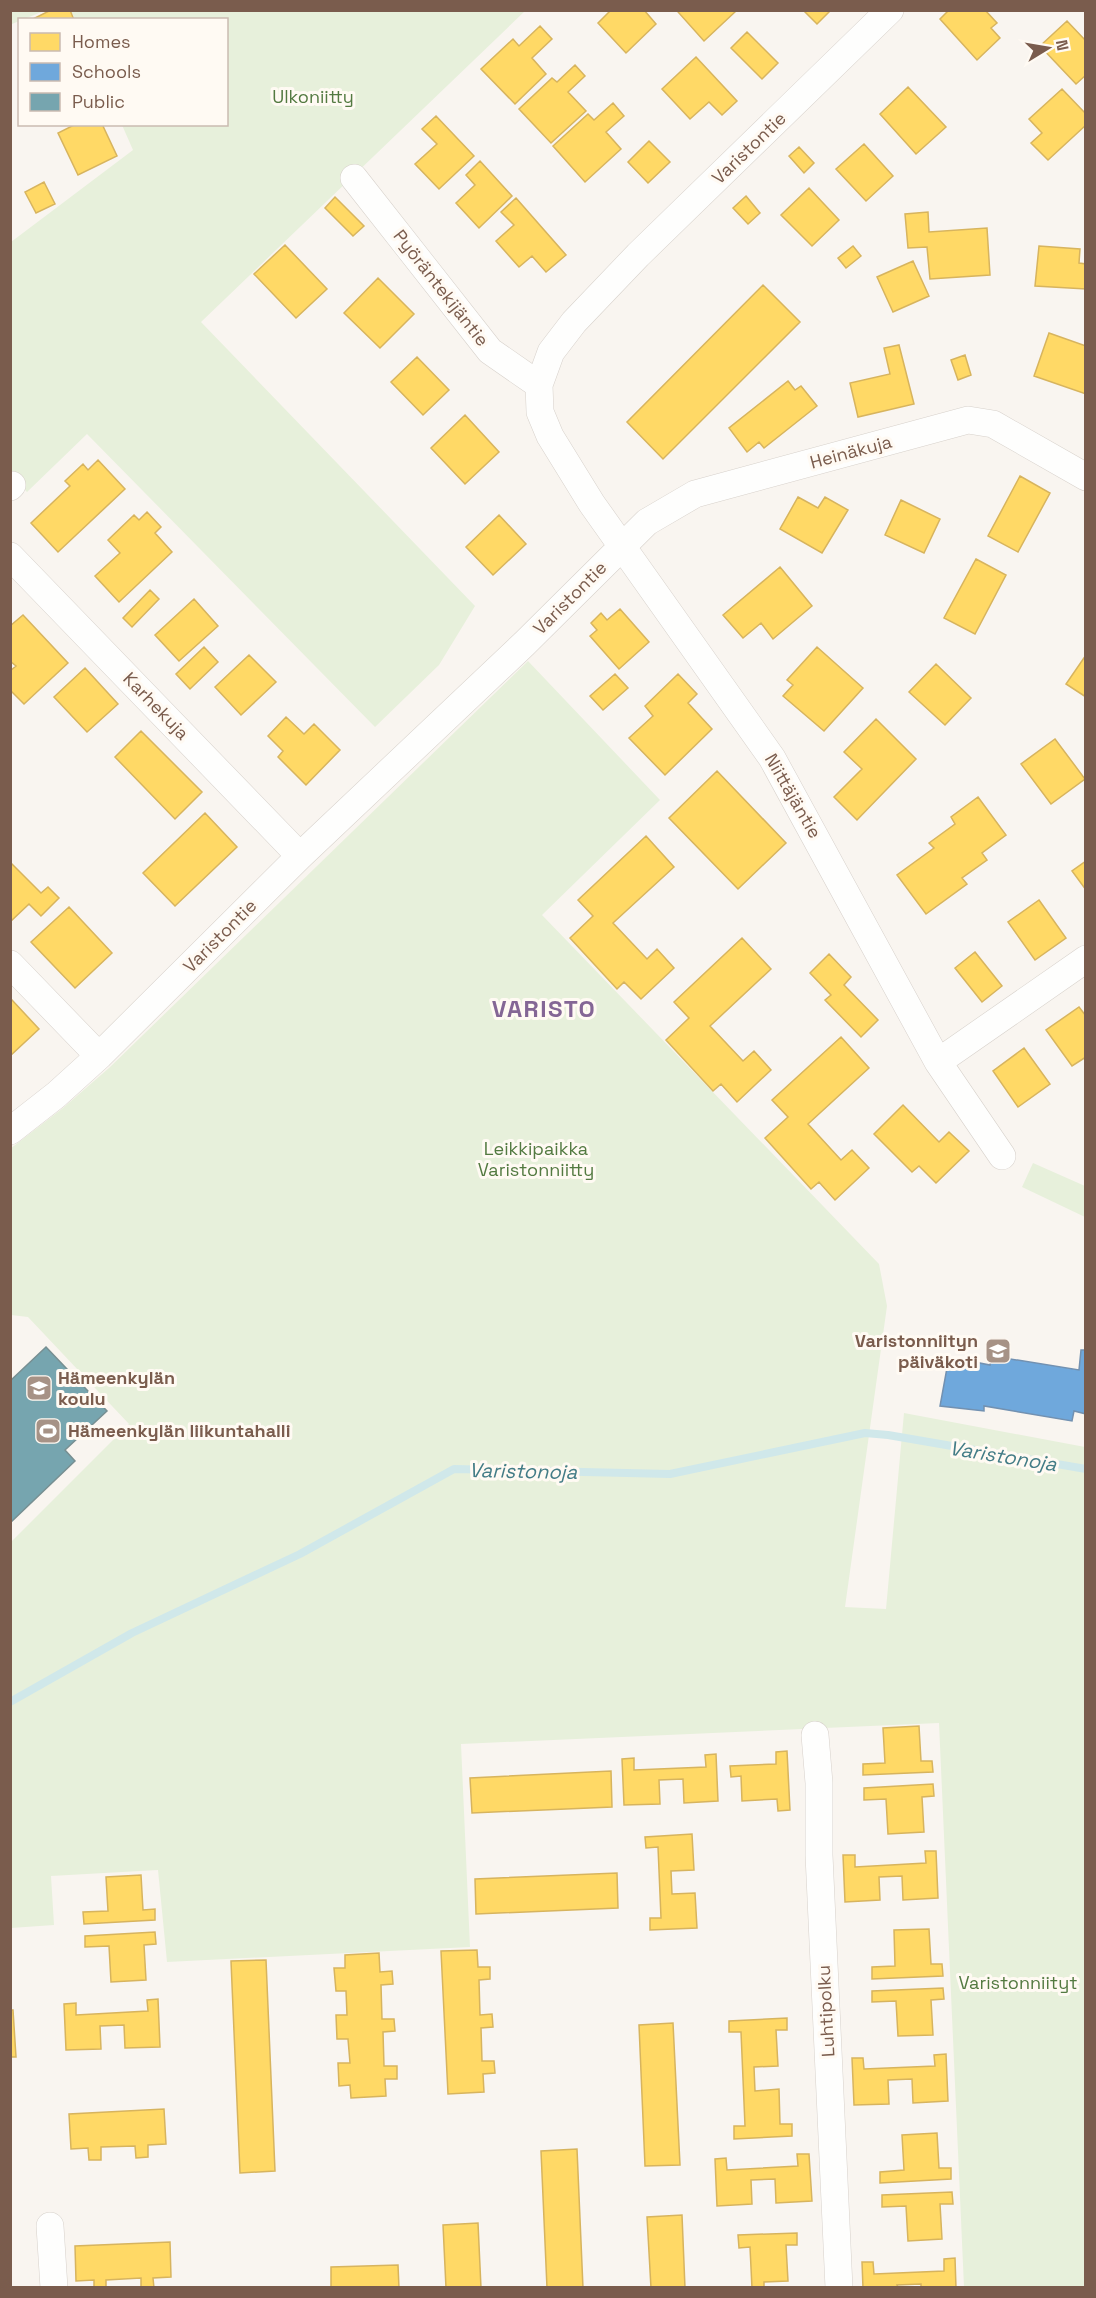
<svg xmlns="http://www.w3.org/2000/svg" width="1096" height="2298" font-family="'Space Grotesk',sans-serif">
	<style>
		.green { fill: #e7f0db }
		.homes { fill: #ffd966; stroke: #d7b45e; stroke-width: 1.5 }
		.schools { fill: #6fa8dc; stroke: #7291b1; stroke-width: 1.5 }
		.public { fill: #76a5af; stroke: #778f92; stroke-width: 1.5 }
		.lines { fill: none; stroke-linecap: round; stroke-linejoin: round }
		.stream { stroke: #d0e8ea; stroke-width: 8 }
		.minor-casing { stroke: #d7d1cb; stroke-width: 28 }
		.minor { stroke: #fefefd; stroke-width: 27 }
		.labels { text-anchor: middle; stroke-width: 6; stroke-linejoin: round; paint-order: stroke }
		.park-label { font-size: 18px; fill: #537a41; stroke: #fffaf3 }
		.street-label { font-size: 18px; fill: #7a5c4d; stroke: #fffaf3 }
		.poi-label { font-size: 18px; font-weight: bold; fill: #7a5c4d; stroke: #fffaf3; text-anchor: start }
		.water-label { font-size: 20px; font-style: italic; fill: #437c86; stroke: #fffaf3 }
		.district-label { font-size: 24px; font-weight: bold; letter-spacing: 1.5px; fill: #846695; stroke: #fffaf3 }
	</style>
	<rect width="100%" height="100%" fill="#f9f5f0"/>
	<path class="green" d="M10 11 11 10 44 11 12 24Z
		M71 11H525L201 322 475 606 439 665 375 727 87 434 27 492 11 476V242L133 150 122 125 226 124V20L75 19Z
		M528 661 660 800 542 915 879 1264 887 1306 845 1607 886 1609 904 1413 1085 1447V2287H964L939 1723 461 1744 470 1947 167 1962 158 1870 51 1876 54 1925 11 1928V1542L129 1424 28 1317 11 1315 10 1149 63 1108 109 1068Z
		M1033 1163 1085 1186V1217L1022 1187Z"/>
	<path class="homes" d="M51 10H70L74 20H31Z
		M611 10H644L656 24 626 53 598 23Z
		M679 10H735L736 11 704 41 678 12Z
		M803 10H831L817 24Z
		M949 10H985L997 23 991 28 1000 38 977 60 940 19Z
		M1067 21 1086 41V75L1076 84 1040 46Z
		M540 26 552 39 532 58 546 74 515 104 481 69 513 39 519 46Z
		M747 32 778 63 762 79 731 48Z
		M696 57 737 101 722 115 709 102 690 119 662 89Z
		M575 65 585 76 568 92 586 111 551 143 519 109 552 78 557 82Z
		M908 87 946 127 916 154 880 114Z
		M1062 89 1086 114V125L1048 160 1031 143 1042 133 1029 119Z
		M613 103 624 116 606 132 621 149 585 182 553 146 588 114 594 120Z
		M436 116 474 156 439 189 415 164 437 144 422 129Z
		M76 124H102L117 156 78 175 58 133Z
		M649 141 670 162 648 183 628 162Z
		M864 144 893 176 866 201 836 169Z
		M799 147 814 163 804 173 789 156Z
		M480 161 512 196 479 228 456 203 475 185 466 175Z
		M44 182 55 204 36 213 25 192Z
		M809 188 839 220 812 246 781 215Z
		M746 196 760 213 748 224 733 208Z
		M335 197 364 226 353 236 325 208Z
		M516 198 566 255 546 272 532 256 519 267 496 241 514 225 501 212Z
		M928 212 929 232 987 228 990 275 930 279 927 247 908 248 905 214Z
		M285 245 327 289 296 318 254 274Z
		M853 246 861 256 846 268 838 258Z
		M1039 246 1080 249 1079 263 1086 264V289L1035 286Z
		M913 261 929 296 893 312 877 277Z
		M378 278 414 314 380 348 344 313Z
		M763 285 800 322 663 459 627 422Z
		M1049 333 1086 346V394L1034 376Z
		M899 345 914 404 858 417 850 383 890 374 884 348Z
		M965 355 971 375 958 380 951 360Z
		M417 357 449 390 423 415 391 382Z
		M788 381 795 390 801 386 817 406 764 448 759 442 747 452 729 428Z
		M465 415 499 452 465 484 431 448Z
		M98 460 125 489 58 552 31 523 70 486 65 481 83 464 88 470Z
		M1020 476 1050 493 1018 552 988 536Z
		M798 497 818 508 825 497 848 510 822 553 780 529Z
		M901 500 940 519 924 553 885 535Z
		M147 512 161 527 155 533 172 552 119 602 95 576 120 553 108 540 134 515 139 520Z
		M499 515 526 544 493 575 466 547Z
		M976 559 1006 575 975 634 944 618Z
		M780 567 812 606 773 639 761 623 743 638 723 615Z
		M150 590 159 599 132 627 123 618Z
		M194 599 218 626 179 661 155 635Z
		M620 609 649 642 619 669 590 636 597 630 591 623 601 613 607 620Z
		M23 615 68 663 24 704 10 690V671L16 666 10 661V626Z
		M204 647 218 662 190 689 176 674Z
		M817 647 863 688 824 731 783 696 793 685 787 680Z
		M249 655 276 682 241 715 215 687Z
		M1086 655V697L1066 684Z
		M936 664 971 698 945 725 909 692Z
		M85 668 118 704 87 732 54 697Z
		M615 674 628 688 603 710 590 696Z
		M678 674 697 694 688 703 712 729 665 775 629 738 653 716 645 706Z
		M286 717 304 734 314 724 340 750 306 785 278 757 283 751 268 736Z
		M876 719 916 759 857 820 834 797 862 769 844 752Z
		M141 731 202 792 175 819 115 757Z
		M1055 739 1085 779 1051 804 1021 764Z
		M717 771 786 843 738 889 669 818Z
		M978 797 1006 835 982 853 987 860 962 878 967 884 926 914 897 875 934 848 929 843 955 824 951 817Z
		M205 813 237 847 175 906 143 873Z
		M646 836 674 867 613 923 647 959 657 949 674 968 641 999 624 982 617 989 570 938 593 916 578 900Z
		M1086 861V890L1072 871Z
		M10 862 41 893 48 887 59 898 41 916 29 904 10 922Z
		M1039 900 1066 938 1035 960 1008 922Z
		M69 907 112 953 75 988 31 942Z
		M742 938 771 969 710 1026 743 1061 754 1051 771 1070 737 1102 721 1084 713 1091 666 1040 689 1018 674 1002Z
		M975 952 1002 986 982 1002 955 968Z
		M829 954 851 977 844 985 878 1020 861 1037 825 1000 831 995 810 973Z
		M12 1000 39 1029 10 1056V1001Z
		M1079 1007 1086 1016V1057L1072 1066 1046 1030Z
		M841 1037 869 1068 808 1124 841 1160 852 1150 869 1168 835 1200 819 1182 811 1189 765 1138 788 1117 772 1100Z
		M1024 1048 1050 1084 1018 1107 993 1071Z
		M903 1105 939 1142 949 1132 969 1151 936 1183 919 1166 912 1172 874 1134Z
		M919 1726 921 1761H932L933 1772 863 1775V1764L885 1763 883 1728Z
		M787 1751 790 1810 778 1811 777 1799 742 1801 741 1776 731 1777 730 1766 776 1764V1752Z
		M716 1754 718 1801 684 1803 683 1779 659 1780 660 1804 624 1805 622 1759 634 1758V1770L706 1767 705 1755Z
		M611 1771 612 1807 472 1813 470 1778Z
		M933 1784 934 1796 922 1797 924 1832 888 1834 886 1799 864 1800V1788Z
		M692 1834 694 1870 671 1871 672 1894 695 1893 697 1928 650 1930V1918H661L658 1847 646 1848 645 1837Z
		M925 1851H936L938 1898 903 1900 902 1876 879 1877 880 1900 845 1902 843 1855H855V1867L926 1863Z
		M617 1873 618 1908 476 1914 475 1879Z
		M141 1875 143 1910 155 1909V1920L84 1924 83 1912 108 1911 106 1877Z
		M929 1929 931 1964H942L943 1976 872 1979V1967L895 1966 894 1930Z
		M155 1932 156 1944 144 1945 146 1980 111 1982 109 1946 85 1947V1936Z
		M477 1950 478 1967H490V1979L479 1980 480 2015 492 2014 493 2027 481 2028 482 2061H494L495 2073 483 2074 484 2092 448 2094 441 1951Z
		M379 1953 380 1972 392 1971 393 1984 381 1985 382 2019H394L395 2031 383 2032 384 2066H397V2079H385L386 2096 351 2098 350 2085 339 2086 338 2063H350L348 2039H337L336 2015H347L346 1991H336L334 1968H345V1955Z
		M266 1960 275 2171 240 2173 231 1961Z
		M943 1988 944 1999 931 2000 933 2035 898 2036 896 2001 872 2002V1991Z
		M158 1999 160 2047 125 2048 124 2025 100 2026 101 2049 66 2050 64 2004 76 2003V2015L148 2011 147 2000Z
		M10 2010H13L16 2057H10Z
		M787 2018V2030H776L778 2066 754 2067 755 2091 779 2089 780 2124H792V2136L734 2139V2126H745L741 2032H729V2021Z
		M673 2023 680 2165 645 2166 639 2025Z
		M946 2054 948 2101 913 2103 912 2079 888 2080 889 2104 854 2105 852 2058H863L864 2069 935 2066 934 2055Z
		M164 2109 166 2144 148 2145V2157L136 2158 135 2146 101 2147V2160H89L88 2148 71 2149 69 2114Z
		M937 2133 939 2168H951V2179L880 2183V2172L904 2170 902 2135Z
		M577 2149 583 2288H547L541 2151Z
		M797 2154H809L812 2201 776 2203 775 2179 751 2180 752 2204 717 2206 715 2159 726 2158 727 2170 798 2166Z
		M952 2192 953 2204H940L942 2239 908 2241 906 2206 882 2207V2195Z
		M682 2215 685 2288H651L647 2217Z
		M478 2223 481 2288H446L443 2225Z
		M797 2233V2245H786L788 2281 764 2282V2288H752L750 2247 739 2248 738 2235Z
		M170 2242 171 2277 153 2278 154 2288H141V2278L106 2280V2288H94V2280L76 2281 75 2246Z
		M955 2258 956 2288H921V2284L897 2285 898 2288H863L862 2262H873L874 2274 944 2271V2259Z
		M398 2265 399 2288H331V2267Z"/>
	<path class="schools" d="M1081 1350H1086V1414L1074 1411 1072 1421 984 1406V1411L940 1406 949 1357 990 1365 992 1356 1079 1370Z"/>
	<path class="public" d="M46 1347 107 1411 65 1450 75 1461 10 1523V1381Z"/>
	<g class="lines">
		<path class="stream" d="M10 1702 132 1633 300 1554 454 1469 670 1474 865 1433 888 1435 1086 1469"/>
		<g class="minor-casing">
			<path id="minor" d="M890 10 638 255 574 322 551 352 539 385 540 412 550 436 592 504 772 758 938 1062 1002 1156
				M354 178 490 351 539 385
				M10 487 12 485
				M10 556 300 856
				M10 964 99 1056
				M938 1062 1086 959
				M10 1131 56 1095 99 1056 300 856 524 644 647 522 695 494 968 420 993 424 1086 477
				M815 1735 819 1783V1855L839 2288
				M50 2226 54 2288"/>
		</g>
		<use href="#minor" class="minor"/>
	</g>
	<defs>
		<g id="school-square" transform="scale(1.35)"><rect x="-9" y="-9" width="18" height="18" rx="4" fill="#a69286" stroke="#fffaf3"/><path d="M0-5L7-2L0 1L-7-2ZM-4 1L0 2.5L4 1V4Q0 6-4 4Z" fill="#fff"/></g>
		<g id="stadium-square" transform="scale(1.35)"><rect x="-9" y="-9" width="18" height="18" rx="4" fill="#a69286" stroke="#fffaf3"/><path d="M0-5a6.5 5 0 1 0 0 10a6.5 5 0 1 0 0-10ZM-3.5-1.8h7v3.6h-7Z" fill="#fff"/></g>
	</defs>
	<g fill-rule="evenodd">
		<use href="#school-square" x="998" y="1351"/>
		<use href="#school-square" x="39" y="1388"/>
		<use href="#stadium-square" x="48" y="1431"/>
	</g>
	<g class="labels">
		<g class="park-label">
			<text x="313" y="103">Ulkoniitty</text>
			<text x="536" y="1155">Leikkipaikka<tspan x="536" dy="21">Varistonniitty</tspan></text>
			<text x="1018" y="1989">Varistonniityt</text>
		</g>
		<g class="street-label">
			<text transform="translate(749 148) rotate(-44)" y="6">Varistontie</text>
			<text transform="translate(441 288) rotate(52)" y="6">Pyöräntekijäntie</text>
			<text transform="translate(851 452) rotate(-15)" y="6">Heinäkuja</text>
			<text transform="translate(570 598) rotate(-45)" y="6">Varistontie</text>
			<text transform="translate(156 706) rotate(46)" y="6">Karhekuja</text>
			<text transform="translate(793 796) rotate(60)" y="6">Niittäjäntie</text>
			<text transform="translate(220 936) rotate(-45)" y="6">Varistontie</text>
			<text transform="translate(826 2011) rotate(-93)" y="6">Luhtipolku</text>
		</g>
		<g class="poi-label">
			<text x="978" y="1347" text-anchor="end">Varistonniityn<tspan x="978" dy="21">päiväkoti</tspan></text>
			<text x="58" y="1384">Hämeenkylän<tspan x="58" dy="21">koulu</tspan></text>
			<text x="68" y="1437">Hämeenkylän liikuntahalli</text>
		</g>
		<g class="water-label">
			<text transform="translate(1003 1456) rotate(9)" y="7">Varistonoja</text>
			<text transform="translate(523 1471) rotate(1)" y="7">Varistonoja</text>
		</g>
		<g class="district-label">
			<text x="544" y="1017">VARISTO</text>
		</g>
	</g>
	<rect width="1096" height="2298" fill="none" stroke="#7a5c4d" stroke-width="24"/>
	<rect x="18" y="18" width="210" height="108" fill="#fffaf3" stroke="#cabbb1" stroke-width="1.5"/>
	<rect x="30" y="33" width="30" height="18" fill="#ffd966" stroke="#cabbb1" stroke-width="1.5"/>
	<text x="72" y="48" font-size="18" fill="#7a5c4d">Homes</text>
	<rect x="30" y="63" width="30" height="18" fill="#6fa8dc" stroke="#cabbb1" stroke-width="1.5"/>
	<text x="72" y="78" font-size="18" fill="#7a5c4d">Schools</text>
	<rect x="30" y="93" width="30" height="18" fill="#76a5af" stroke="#cabbb1" stroke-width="1.5"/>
	<text x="72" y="108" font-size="18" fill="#7a5c4d">Public</text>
	<g transform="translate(1048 48) rotate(79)" stroke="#fffaf3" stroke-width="4.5" paint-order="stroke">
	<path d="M0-4.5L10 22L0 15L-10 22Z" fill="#7a5c4d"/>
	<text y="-9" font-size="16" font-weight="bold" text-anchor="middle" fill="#7a5c4d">N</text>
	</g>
</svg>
